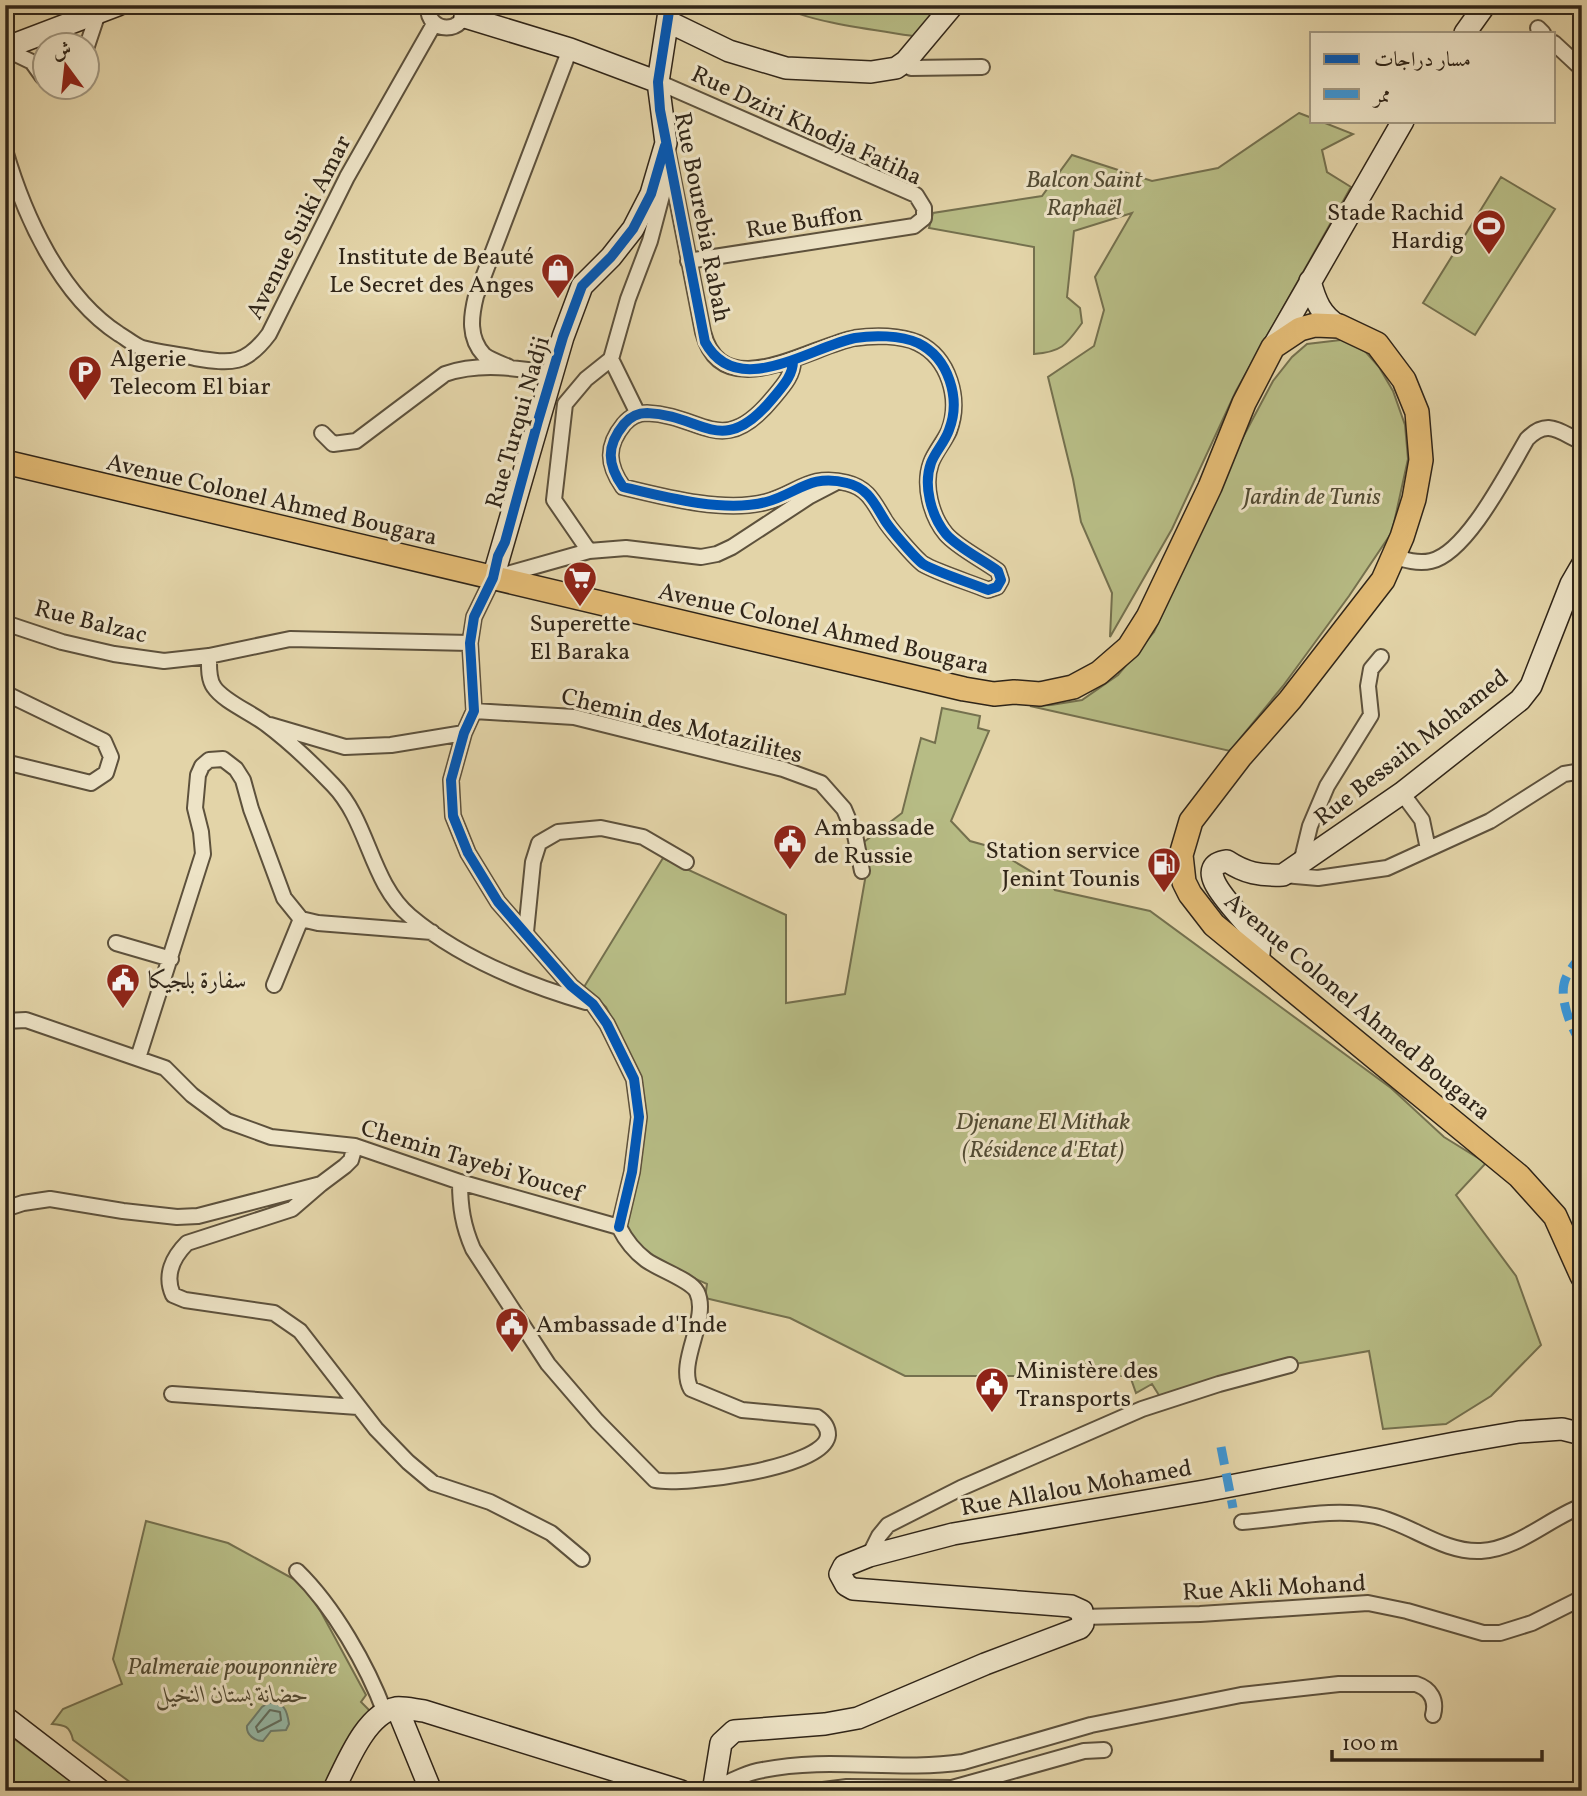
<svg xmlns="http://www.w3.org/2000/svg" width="1587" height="1796" font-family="Vollkorn,Amiri,serif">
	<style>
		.green { fill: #b7bc85; stroke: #74704e; stroke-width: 2 }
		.water { fill: #95b8a6; stroke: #6d7d6d; stroke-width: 2 }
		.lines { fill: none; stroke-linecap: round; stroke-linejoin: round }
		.shore { stroke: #626e5f; stroke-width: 2 }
		.street-casing { stroke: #5d513c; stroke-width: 18 }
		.secondary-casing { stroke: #302518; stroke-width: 24 }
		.primary-casing { stroke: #302518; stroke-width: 26 }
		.street { stroke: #ede3c6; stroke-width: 14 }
		.secondary { stroke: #ede3c6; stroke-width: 21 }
		.primary { stroke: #e2ba74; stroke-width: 23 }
		.quiet { stroke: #3d95d4; stroke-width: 9; stroke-dasharray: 18 9; stroke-linecap: butt }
		.cycleway-casing { stroke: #ede3c6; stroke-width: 15 }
		.cycleway { stroke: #0057b8; stroke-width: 10 }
		.labels { text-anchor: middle; stroke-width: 6; stroke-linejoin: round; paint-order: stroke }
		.street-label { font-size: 24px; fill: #302518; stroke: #ede3c6 }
		.park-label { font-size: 24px; font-style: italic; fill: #524b33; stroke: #ede3c6 }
		.poi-label { font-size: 24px; fill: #302518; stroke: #ede3c6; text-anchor: start }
	</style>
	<rect width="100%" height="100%" fill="#e3d4a8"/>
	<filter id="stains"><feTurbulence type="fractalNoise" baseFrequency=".00286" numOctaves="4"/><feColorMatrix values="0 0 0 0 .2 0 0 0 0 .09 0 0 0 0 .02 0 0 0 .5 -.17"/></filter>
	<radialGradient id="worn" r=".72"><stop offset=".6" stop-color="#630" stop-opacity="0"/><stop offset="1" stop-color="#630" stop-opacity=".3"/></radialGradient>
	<path class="green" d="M779 5H944L919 37C883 31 808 23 779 5Z
		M1299 113 1312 118V121H1320L1353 134 1322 150 1327 172 1351 187 1236 391 1172 529 1110 637 1112 593 1081 522 1073 479 1048 377 1094 346 1104 310 1095 277 1132 213 1074 231 1067 297 1080 308 1082 323C1066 345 1062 352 1034 354V247L929 228 933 213 1042 196 1072 155 1152 181 1218 168Z
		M1501 177 1555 209 1475 335 1423 303Z
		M1349 339 1364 350 1379 367 1393 391 1405 425 1408 459 1392 532 1349 596 1283 686 1230 751 1030 706 1051 705 1082 700 1118 675 1154 632 1241 441 1273 381 1292 357 1307 344Z
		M942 708 980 716 978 728 989 731 951 821 970 841 988 846 1049 882 1055 890 1150 911 1391 1088 1444 1137 1486 1163 1456 1195 1516 1276 1541 1345 1491 1396 1446 1424 1383 1429 1369 1351 1295 1364 1162 1400 1152 1384 1136 1393 1130 1376H905L790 1318 705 1298 707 1284C682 1272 636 1255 627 1226 625 1221 626 1214 625 1209L641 1084 626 1046 606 1007 584 987 663 858 786 915V1003L845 994 866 874 860 845 902 813 921 738 935 743Z
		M146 1521 228 1543 301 1583 321 1612 366 1695 361 1702 372 1713 332 1791H142L73 1740C70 1726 65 1725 52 1724L63 1709 122 1684 113 1659Z
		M5 1732 84 1791H5Z"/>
	<path class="water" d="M268 1703C284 1701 287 1710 289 1724L286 1730 271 1731 263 1741C255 1741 246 1735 247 1726L262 1707Z"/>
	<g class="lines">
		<path class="shore" d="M270 1710 280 1712 281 1720 258 1732 256 1727Z"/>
		<g class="street-casing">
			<path id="street" d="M428 5C426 35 467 35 466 5
				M1538 28 1543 33
				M1554 43 1582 69
				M87 46 98 13
				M5 49 32 62 42 76 46 75
				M906 61 911 68 982 67
				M658 82 916 195 924 208V218L914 226 688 261
				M667 148 703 332C722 407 811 346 855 338 874 335 901 335 918 343 949 358 961 399 949 431 944 442 935 452 931 463 923 485 931 516 946 534 957 547 983 560 998 571L1001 580 997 587 988 590C971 583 936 572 923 564 915 558 889 528 884 519 874 503 868 488 847 483 810 473 797 494 766 502 724 513 664 497 623 487 607 464 606 446 624 424 630 417 637 413 647 413 703 415 722 460 773 398 782 387 793 376 793 361
				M5 150C24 215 60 296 119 334 126 338 134 345 142 348 159 353 178 354 195 358 232 364 246 365 269 334L347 177 434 24
				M611 359 638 414
				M509 367C502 364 490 360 484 355 468 338 471 316 476 296L570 49
				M322 433 333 444 356 441 445 374C480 362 517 368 553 374
				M589 551 554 500 565 404 586 379 611 359 628 299 650 241 669 169
				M1393 556C1405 560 1418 564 1431 561 1467 553 1508 471 1527 439 1548 418 1559 432 1582 442
				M5 623 62 642 114 654 164 661 209 656 290 639 470 643
				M209 656C209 665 208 679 214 687 223 701 252 713 266 724 290 742 312 763 333 785 369 822 370 882 410 916 460 958 524 984 586 1002
				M5 693 104 741 111 757 106 773 91 783 5 762
				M474 711 574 717 783 769 821 783 844 809 855 835 862 871
				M270 725 345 747 391 745 464 733
				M1402 793 1422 820 1428 849
				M1301 863 1310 826 1327 786 1371 715 1368 686 1371 669 1381 657
				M1284 875 1318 878 1387 868 1490 821 1564 774 1582 771
				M526 932 533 862 539 843 558 832 601 828 643 837 686 862
				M116 943 171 959
				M274 985 301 919
				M5 1021 26 1020 165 1068 192 1095 227 1121 271 1137 355 1146 460 1182 619 1227
				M138 1058 203 854 201 832 195 808 198 775 202 766 209 760 223 759 236 769 243 780 251 809 284 898 301 919 318 923 432 932
				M460 1182C460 1207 463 1226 473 1249L548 1364 597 1421 655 1480C682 1486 825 1469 828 1435 828 1427 823 1421 817 1417L742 1410 691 1389C676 1362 710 1319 697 1292 691 1280 658 1269 646 1260 634 1251 626 1241 619 1227
				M321 1184 292 1209 187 1243C173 1257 164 1275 173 1295L185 1300 274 1313 300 1331 376 1429 408 1462 433 1483 490 1502 551 1533 582 1559
				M5 1209 23 1203 50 1199 123 1211 177 1217 198 1216 321 1184 345 1166 351 1160 355 1146
				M619 1227 632 1172 639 1117 634 1079 607 1024 593 1004 571 986 498 902 468 853 453 816 451 780 464 733 474 711 470 643 474 617 493 578 589 551 626 548 701 557 717 554 732 547 810 496 835 483
				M172 1394 358 1407
				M1242 1522C1287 1519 1331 1507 1375 1516 1411 1524 1443 1553 1481 1551 1518 1549 1548 1519 1582 1506
				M869 1556 879 1536 888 1525 961 1488 1142 1409 1219 1384 1290 1365
				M297 1571C334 1607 367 1665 385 1713
				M1083 1617 1200 1614 1368 1603 1407 1611 1483 1633H1500L1532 1623 1582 1598
				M712 1790C729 1782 745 1773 763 1770 829 1756 897 1772 963 1762L1091 1725 1241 1695 1339 1684H1416C1431 1689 1437 1700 1433 1715
				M815 1791 847 1787 952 1788 1084 1751 1104 1750"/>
		</g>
		<g class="secondary-casing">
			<path id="secondary" d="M465 17 570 49 658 82
				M669 22 729 51 786 68 871 72 896 68 906 61 953 5
				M1465 33 1485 5
				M5 48 118 5
				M1310 281C1315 300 1321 316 1339 326
				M1273 347 1403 121
				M493 578 563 337 582 286 611 257 633 229 651 194 666 143 658 82 670 5
				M1257 960C1260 953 1261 946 1257 938 1250 922 1183 867 1227 861 1245 873 1260 876 1283 875L1402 793 1520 700 1531 686 1571 584 1582 565
				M397 1708 431 1791
				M5 1717 101 1791
				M333 1791C346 1766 365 1714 396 1708 404 1707 415 1710 424 1711L681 1791
				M711 1791 714 1786 721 1743 734 1731 825 1724 858 1718 985 1664 1080 1628 1083 1624 1082 1611 1071 1606 853 1589 846 1585 840 1574 844 1566 869 1556 953 1534 1204 1491 1455 1443 1519 1432 1562 1429 1582 1434"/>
		</g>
		<g class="primary-casing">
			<path id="primary" d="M5 462 964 689 994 694 1014 692 1040 694 1073 687 1099 673 1129 647 1148 617 1210 487 1244 403 1273 347 1300 329 1315 325 1339 326 1377 344 1404 380 1417 412 1421 460 1414 499 1402 537 1383 580 1290 700 1240 757 1191 821 1181 855 1184 882 1190 894 1214 925 1519 1176 1555 1216 1582 1276"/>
		</g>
		<use href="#street" class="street"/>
		<use href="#secondary" class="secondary"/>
		<use href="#primary" class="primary"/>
		<path class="quiet" d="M1582 954C1576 963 1566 973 1564 984 1560 1001 1572 1031 1582 1044
			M1221 1447 1233 1508"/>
		<g class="cycleway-casing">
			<path id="cycleway" d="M670 5 658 82 660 110 705 342C737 401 810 347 855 338 873 335 900 335 918 343 949 358 961 399 949 430 945 442 935 452 931 463 923 485 931 516 946 534 957 547 983 560 998 571L1001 580 997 587 988 590C971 583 936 572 923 564 915 558 889 528 884 519 874 503 868 488 847 483 810 473 797 494 766 502 724 513 664 497 623 487 607 464 606 446 624 424 630 417 637 413 647 413 703 415 722 460 773 398 782 387 793 376 793 361
				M619 1227 632 1172 639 1117 634 1079 607 1024 593 1004 571 986 498 902 468 853 453 816 451 780 464 733 474 711 470 643 474 617 493 578 498 556 505 542 538 421 563 337 582 286 611 257 633 229 651 194 665 146"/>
		</g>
		<use href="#cycleway" class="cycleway"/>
	</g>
	<defs>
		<g id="stadium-pin" transform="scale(1.75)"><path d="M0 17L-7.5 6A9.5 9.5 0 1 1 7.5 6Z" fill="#8f2418" stroke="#ede3c6"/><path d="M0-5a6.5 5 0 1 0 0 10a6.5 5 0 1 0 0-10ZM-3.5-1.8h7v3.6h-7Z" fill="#fff"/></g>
		<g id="shop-pin" transform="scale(1.75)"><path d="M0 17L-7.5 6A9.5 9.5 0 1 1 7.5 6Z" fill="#8f2418" stroke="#ede3c6"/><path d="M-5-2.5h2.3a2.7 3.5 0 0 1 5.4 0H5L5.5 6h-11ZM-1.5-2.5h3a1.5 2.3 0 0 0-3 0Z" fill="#fff"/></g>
		<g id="parking-pin" transform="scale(1.75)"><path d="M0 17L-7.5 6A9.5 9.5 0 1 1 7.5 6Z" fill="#8f2418" stroke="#ede3c6"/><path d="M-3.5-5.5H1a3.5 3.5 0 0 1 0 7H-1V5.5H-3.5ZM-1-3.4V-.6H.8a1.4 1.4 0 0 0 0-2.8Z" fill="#fff"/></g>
		<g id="supermarket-pin" transform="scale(1.75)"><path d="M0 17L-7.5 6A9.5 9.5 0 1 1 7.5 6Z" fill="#8f2418" stroke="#ede3c6"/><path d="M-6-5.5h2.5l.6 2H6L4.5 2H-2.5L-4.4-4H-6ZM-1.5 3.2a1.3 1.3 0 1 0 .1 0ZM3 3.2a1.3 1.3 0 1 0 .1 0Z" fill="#fff"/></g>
		<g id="civic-pin" transform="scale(1.75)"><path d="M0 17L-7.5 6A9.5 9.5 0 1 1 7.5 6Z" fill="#8f2418" stroke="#ede3c6"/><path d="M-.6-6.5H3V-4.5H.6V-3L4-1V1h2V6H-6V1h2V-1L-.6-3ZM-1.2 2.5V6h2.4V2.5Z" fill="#fff"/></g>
		<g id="fuel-pin" transform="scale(1.75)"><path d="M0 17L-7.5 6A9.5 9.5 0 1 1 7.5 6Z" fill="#8f2418" stroke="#ede3c6"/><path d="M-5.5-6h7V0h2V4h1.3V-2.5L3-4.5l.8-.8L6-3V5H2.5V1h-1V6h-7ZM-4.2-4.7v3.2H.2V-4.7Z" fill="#fff"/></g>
	</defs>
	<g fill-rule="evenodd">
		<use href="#stadium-pin" x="1489" y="226"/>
		<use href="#shop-pin" x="558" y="270"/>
		<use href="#parking-pin" x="85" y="372"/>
		<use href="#supermarket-pin" x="580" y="578"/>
		<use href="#civic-pin" x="790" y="841"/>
		<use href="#fuel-pin" x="1164" y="864"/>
		<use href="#civic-pin" x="123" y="980"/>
		<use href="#civic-pin" x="512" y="1324"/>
		<use href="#civic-pin" x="992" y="1384"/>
	</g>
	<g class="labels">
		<g class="street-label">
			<text transform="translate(807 125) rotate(25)" y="8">Rue Dziri Khodja Fatiha</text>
			<text transform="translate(703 217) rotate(79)" y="8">Rue Bourebia Rabah</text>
			<text transform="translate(804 221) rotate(-9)" y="8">Rue Buffon</text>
			<text transform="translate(298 227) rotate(-63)" y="8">Avenue Suiki Amar</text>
			<text transform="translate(517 422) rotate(-74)" y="8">Rue Turqui Nadji</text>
			<text transform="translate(272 499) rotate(13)" y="8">Avenue Colonel Ahmed Bougara</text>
			<text transform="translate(91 621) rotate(14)" y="8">Rue Balzac</text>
			<text transform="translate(824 628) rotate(13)" y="8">Avenue Colonel Ahmed Bougara</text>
			<text transform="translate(682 725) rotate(14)" y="8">Chemin des Motazilites</text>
			<text transform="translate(1411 747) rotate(-38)" y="8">Rue Bessaih Mohamed</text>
			<text transform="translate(1358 1006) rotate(40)" y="8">Avenue Colonel Ahmed Bougara</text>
			<text transform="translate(472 1160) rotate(17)" y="8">Chemin Tayebi Youcef</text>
			<text transform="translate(1076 1487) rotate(-10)" y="8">Rue Allalou Mohamed</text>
			<text transform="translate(1274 1587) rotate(-3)" y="8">Rue Akli Mohand</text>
		</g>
		<g class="park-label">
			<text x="1084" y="187">Balcon Saint<tspan x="1084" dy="28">Raphaël</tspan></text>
			<text x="1312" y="504">Jardin de Tunis</text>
			<text x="1043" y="1129">Djenane El Mithak<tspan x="1043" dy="28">(Résidence d'Etat)</tspan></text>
			<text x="232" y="1674">Palmeraie pouponnière<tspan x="232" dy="28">حضانة بستان النخيل</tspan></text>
		</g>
		<g class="poi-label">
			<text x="1464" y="220" text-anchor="end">Stade Rachid<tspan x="1464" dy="28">Hardig</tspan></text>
			<text x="534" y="264" text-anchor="end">Institute de Beauté<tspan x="534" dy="28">Le Secret des Anges</tspan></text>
			<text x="110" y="366">Algerie<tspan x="110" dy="28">Telecom El biar</tspan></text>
			<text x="580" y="631" text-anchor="middle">Superette<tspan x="580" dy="28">El Baraka</tspan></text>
			<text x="814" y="835">Ambassade<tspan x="814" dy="28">de Russie</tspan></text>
			<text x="1140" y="858" text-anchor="end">Station service<tspan x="1140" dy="28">Jenint Tounis</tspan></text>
			<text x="148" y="988">سفارة بلجيكا</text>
			<text x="536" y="1332">Ambassade d'Inde</text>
			<text x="1016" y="1378">Ministère des<tspan x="1016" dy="28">Transports</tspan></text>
		</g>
	</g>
	<rect width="1587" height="1796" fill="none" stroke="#e3d4a8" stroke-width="28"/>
	<rect x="7" y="7" width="1573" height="1782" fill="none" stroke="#302518" stroke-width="3.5"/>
	<rect x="14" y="14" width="1559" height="1768" fill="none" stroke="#302518" stroke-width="2"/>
	<rect x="1310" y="32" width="245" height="91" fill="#ede3c6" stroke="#a19780" stroke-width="2"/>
	<rect x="1324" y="54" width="35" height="10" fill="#0057b8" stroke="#a19780" stroke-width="2"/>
	<text x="1374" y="66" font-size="21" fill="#302518">مسار دراجات</text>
	<rect x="1324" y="89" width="35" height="10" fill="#3d95d4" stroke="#a19780" stroke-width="2"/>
	<text x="1374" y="102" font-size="21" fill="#302518">ممر</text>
	<g transform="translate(66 66) rotate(345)"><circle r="33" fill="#ede3c6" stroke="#a19780" stroke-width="2"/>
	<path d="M0-5L12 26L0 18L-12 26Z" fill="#8f2418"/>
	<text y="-10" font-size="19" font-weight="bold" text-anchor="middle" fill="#302518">ش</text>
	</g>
	<path d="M1332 1750v10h210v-10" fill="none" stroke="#302518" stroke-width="3.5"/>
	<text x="1342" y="1750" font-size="21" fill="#302518" stroke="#ede3c6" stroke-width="5" paint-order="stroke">100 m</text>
	<rect width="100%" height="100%" filter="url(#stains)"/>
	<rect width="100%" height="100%" fill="url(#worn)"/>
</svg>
